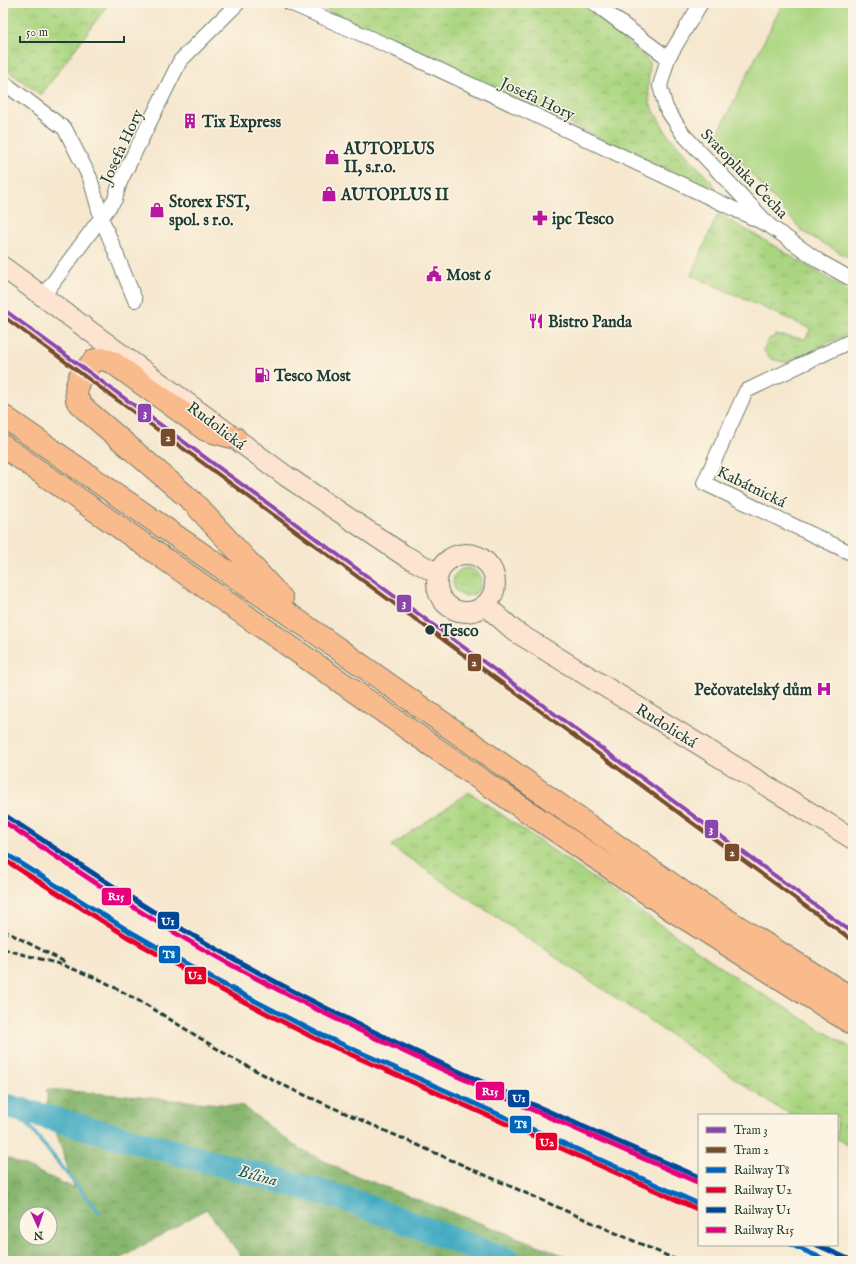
<svg xmlns="http://www.w3.org/2000/svg" width="856" height="1264" font-family="'IM FELL English',serif">
	<style>
		.grass { fill: url(#grass-tufts); stroke: #64895a }
		.forest { fill: url(#forest-crowns); stroke: #537a51; fill-rule: evenodd }
		.park { fill: url(#park-crowns); stroke: #64895a }
		.pitch { fill: #aad580; stroke: #64895a }
		.lines { fill: none; stroke-linecap: round; stroke-linejoin: round }
		.stream { stroke: #42abc2; stroke-width: 4 }
		.river { stroke: #42abc2; stroke-width: 25 }
		.street-casing { stroke: #6a786a; stroke-width: 16 }
		.secondary-casing { stroke: #6a786a; stroke-width: 22 }
		.highway-casing { stroke: #6a786a; stroke-width: 24 }
		.street { stroke: #fff; stroke-width: 14 }
		.secondary { stroke: #fde4d1; stroke-width: 20 }
		.highway { stroke: #fabb8c; stroke-width: 22 }
		.rail { stroke: #1f3d34; stroke-width: 3; stroke-dasharray: 6 3; stroke-linecap: butt }
		.rail-1-casing { stroke: #fcf5e5; stroke-width: 8 }
		.rail-2-casing { stroke: #fcf5e5; stroke-width: 8 }
		.rail-3-casing { stroke: #fcf5e5; stroke-width: 8 }
		.rail-4-casing { stroke: #fcf5e5; stroke-width: 8 }
		.rail-1 { stroke: #0065bd; stroke-width: 5 }
		.rail-2 { stroke: #e4002b; stroke-width: 5 }
		.rail-3 { stroke: #00479a; stroke-width: 5 }
		.rail-4 { stroke: #e5007d; stroke-width: 5 }
		.tram-1-casing { stroke: #fcf5e5; stroke-width: 7 }
		.tram-2-casing { stroke: #fcf5e5; stroke-width: 7 }
		.tram-1 { stroke: #8e44ad; stroke-width: 4 }
		.tram-2 { stroke: #7a4b2a; stroke-width: 4 }
		.stop-dot { fill: #1f3d34; stroke: #fcf5e5; stroke-width: 1.5 }
		.labels { text-anchor: middle; stroke-width: 3; stroke-linejoin: round; paint-order: stroke }
		.street-label { font-size: 16px; fill: #1f3d34; stroke: #fcf5e5 }
		.poi-label { font-size: 16px; font-weight: bold; fill: #1f3d34; stroke: #fcf5e5; text-anchor: start }
		.stop-label { font-size: 16px; font-weight: bold; fill: #1f3d34; stroke: #fcf5e5; text-anchor: start }
		.water-label { font-size: 17px; font-style: italic; fill: #2a5e5f; stroke: #fcf5e5 }
		.line-badge { stroke: #fcf5e5; stroke-width: 1.5 }
		.badge-label { font-size: 11px; text-anchor: middle; font-weight: bold; fill: #fff }
	</style>
	<defs>
		<pattern id="grass-tufts" width="24" height="20" patternUnits="userSpaceOnUse"><rect width="24" height="20" fill="#aad580"/><path d="M3 7l-1-3M5 7V3M7 7l1-3M15 17l-1-3M17 17v-4M19 17l1-3" fill="none" stroke="#8aae6a"/></pattern>
		<pattern id="forest-crowns" width="20" height="18" patternUnits="userSpaceOnUse"><rect width="20" height="18" fill="#87b66e"/><path d="M2 6a3 3 0 1 1 6 0M12 15a3 3 0 1 1 6 0" fill="none" stroke="#6e955b"/></pattern>
		<pattern id="park-crowns" width="20" height="18" patternUnits="userSpaceOnUse"><rect width="20" height="18" fill="#aad580"/><path d="M2 6a3 3 0 1 1 6 0M12 15a3 3 0 1 1 6 0" fill="none" stroke="#8aae6a"/></pattern>
	</defs>
	<rect width="100%" height="100%" fill="#fcf5e5"/>
	<filter id="ink" filterUnits="userSpaceOnUse"><feTurbulence type="fractalNoise" baseFrequency=".025" numOctaves="2"/><feDisplacementMap in="SourceGraphic" scale="8" xChannelSelector="R" yChannelSelector="G"/><feConvolveMatrix kernelMatrix="1 2 1 2 8 2 1 2 1" color-interpolation-filters="sRGB"/></filter>
	<filter id="wash" filterUnits="userSpaceOnUse"><feTurbulence type="fractalNoise" baseFrequency=".012" numOctaves="4" result="noise"/><feDisplacementMap in="SourceGraphic" scale="16" xChannelSelector="R" yChannelSelector="G"/><feGaussianBlur stdDeviation="0.9" result="paint"/><feColorMatrix in="noise" values="0 0 0 0 0 0 0 0 0 0 0 0 0 0 0 0 0 1.4 0 .05"/><feComposite in="paint" operator="in"/></filter>
	<g filter="url(#wash)">
		<rect width="100%" height="100%" fill="#f6e7ce"/>
		<path class="grass" d="M718 214 771 244 853 294V331L788 363 771 359 763 350 769 339 777 335 805 339 811 329 691 275Z
			M453 582a14 14 0 1 1 28 0a14 14 0 1 1-28 0Z
			M469 792 741 981 853 1049V1148L837 1139V1115H793L777 1107 391 846Z"/>
		<path class="forest" d="M47 1089 243 1106 295 1146 346 1172 579 1261H245L206 1209 116 1261H3V1156L74 1188 47 1103ZM26 1214H50V1238H26Z"/>
		<path class="park" d="M4 3H109L41 95 3 67Z
			M317 3H581L626 36V42L644 56 650 62 648 88 650 104 668 135 716 187 712 191 320 7Z"/>
		<path class="pitch" d="M783 3H853V260L803 232 717 135Z"/>
		<g class="lines">
			<path class="stream" d="M15 1109 99 1213"/>
			<path class="river" d="M3 1105 346 1199 509 1261"/>
		</g>
	</g>
	<g filter="url(#ink)">
		<g class="lines">
			<g class="street-casing">
				<path id="street" d="M290 3 393 48 770 226
					M594 3 668 58
					M701 3 668 58 660 86 666 108 683 134 770 226 819 261 853 280
					M3 82 65 129 90 178 101 217 135 300
					M43 296 115 199 120 182 180 61 238 3
					M853 340 746 391 704 483 853 554"/>
			</g>
			<g class="secondary-casing">
				<path id="secondary" d="M3 267 286 476 402 554 438 574
					M437 583a29 29 0 1 1 58 0a29 29 0 1 1-58 0Z
					M485 605 516 632 853 839"/>
			</g>
			<g class="highway-casing">
				<path id="highway" d="M3 416 320 636 684 893 853 999
					M235 438 206 430 112 362 103 359 95 360 80 376 76 389 77 400 86 410 192 501 282 599
					M3 446 474 775 672 910 853 1024"/>
			</g>
			<use href="#street" class="street"/>
			<use href="#secondary" class="secondary"/>
			<use href="#highway" class="highway"/>
			<path class="rail" d="M3 930 65 962
				M3 949 63 965 101 980 150 1007 232 1058 291 1089 679 1261"/>
			<g class="rail-1-casing">
				<path id="rail-1" d="M3 852 129 931 213 979 317 1033 699 1204
					M792 1245 828 1261"/>
			</g>
			<g class="rail-2-casing">
				<path id="rail-2" d="M3 859 126 936 210 984 314 1038 697 1209"/>
			</g>
			<g class="rail-3-casing">
				<path id="rail-3" d="M3 814C77 863 150 912 227 955 378 1041 540 1107 699 1177
					M817 1245 853 1261"/>
			</g>
			<g class="rail-4-casing">
				<path id="rail-4" d="M3 821C76 870 149 920 226 962 378 1045 538 1112 697 1182"/>
			</g>
			<use href="#rail-1" class="rail-1"/>
			<use href="#rail-2" class="rail-2"/>
			<use href="#rail-3" class="rail-3"/>
			<use href="#rail-4" class="rail-4"/>
			<g class="tram-1-casing">
				<path id="tram-1" d="M3 309 853 933"/>
			</g>
			<g class="tram-2-casing">
				<path id="tram-2" d="M3 316 849 938"/>
			</g>
			<use href="#tram-1" class="tram-1"/>
			<use href="#tram-2" class="tram-2"/>
		</g>
	</g>
	<defs>
		<g id="building-bare" transform="scale(1.2)"><path d="M-4-6H4V6H1V3H-1V6H-4ZM-2.5-4.3h1.7v1.8h-1.7ZM.8-4.3h1.7v1.8H.8ZM-2.5-1h1.7V.8h-1.7ZM.8-1h1.7V.8H.8Z" fill="#b5179e" stroke="#fcf5e5" stroke-width="2.5" paint-order="stroke"/></g>
		<g id="shop-bare" transform="scale(1.2)"><path d="M-5-2.5h2.3a2.7 3.5 0 0 1 5.4 0H5L5.5 6h-11ZM-1.5-2.5h3a1.5 2.3 0 0 0-3 0Z" fill="#b5179e" stroke="#fcf5e5" stroke-width="2.5" paint-order="stroke"/></g>
		<g id="pharmacy-bare" transform="scale(1.2)"><path d="M-2-6h4v4h4v4h-4v4h-4v-4h-4v-4h4Z" fill="#b5179e" stroke="#fcf5e5" stroke-width="2.5" paint-order="stroke"/></g>
		<g id="civic-bare" transform="scale(1.2)"><path d="M-.6-6.5H3V-4.5H.6V-3L4-1V1h2V6H-6V1h2V-1L-.6-3ZM-1.2 2.5V6h2.4V2.5Z" fill="#b5179e" stroke="#fcf5e5" stroke-width="2.5" paint-order="stroke"/></g>
		<g id="restaurant-bare" transform="scale(1.2)"><path d="M-5-6h1v4h1v-4h1v4h1v-4h1v5L-1.5 .5V6h-2V.5L-5-1ZM5-6V6H3V1.5H1.5Q1.5-4 5-6Z" fill="#b5179e" stroke="#fcf5e5" stroke-width="2.5" paint-order="stroke"/></g>
		<g id="fuel-bare" transform="scale(1.2)"><path d="M-5.5-6h7V0h2V4h1.3V-2.5L3-4.5l.8-.8L6-3V5H2.5V1h-1V6h-7ZM-4.2-4.7v3.2H.2V-4.7Z" fill="#b5179e" stroke="#fcf5e5" stroke-width="2.5" paint-order="stroke"/></g>
		<g id="hospital-bare" transform="scale(1.2)"><path d="M-5-5h3v3.5h4V-5h3V5h-3V1.5h-4V5h-3Z" fill="#b5179e" stroke="#fcf5e5" stroke-width="2.5" paint-order="stroke"/></g>
	</defs>
	<g fill-rule="evenodd">
		<use href="#building-bare" x="190" y="121"/>
		<use href="#shop-bare" x="332" y="157"/>
		<use href="#shop-bare" x="329" y="194"/>
		<use href="#shop-bare" x="157" y="210"/>
		<use href="#pharmacy-bare" x="540" y="218"/>
		<use href="#civic-bare" x="434" y="274"/>
		<use href="#restaurant-bare" x="536" y="321"/>
		<use href="#fuel-bare" x="262" y="375"/>
		<use href="#hospital-bare" x="824" y="689"/>
	</g>
	<circle class="stop-dot" cx="430" cy="630" r="5.5"/>
	<g class="labels">
		<g class="street-label">
			<text transform="translate(538 98) rotate(25)" y="6">Josefa Hory</text>
			<text transform="translate(121 146) rotate(-65)" y="6">Josefa Hory</text>
			<text transform="translate(745 173) rotate(46)" y="6">Svatopluka Čecha</text>
			<text transform="translate(217 425) rotate(37)" y="6">Rudolická</text>
			<text transform="translate(752 486) rotate(26)" y="6">Kabátnická</text>
			<text transform="translate(667 725) rotate(32)" y="6">Rudolická</text>
		</g>
		<g class="poi-label">
			<text x="202" y="127">Tix Express</text>
			<text x="344" y="154">AUTOPLUS<tspan x="344" dy="18">II, s.r.o.</tspan></text>
			<text x="341" y="200">AUTOPLUS II</text>
			<text x="169" y="207">Storex FST,<tspan x="169" dy="18">spol. s r.o.</tspan></text>
			<text x="552" y="224">ipc Tesco</text>
			<text x="446" y="280">Most 6</text>
			<text x="548" y="327">Bistro Panda</text>
			<text x="274" y="381">Tesco Most</text>
			<text x="812" y="695" text-anchor="end">Pečovatelský dům</text>
		</g>
		<g class="stop-label">
			<text x="440" y="636">Tesco</text>
		</g>
		<g class="water-label">
			<text transform="translate(258 1175) rotate(15)" y="6">Bílina</text>
		</g>
	</g>
	<g class="line-badge">
		<rect x="137" y="403" width="15" height="20" rx="4" fill="#8e44ad"/>
		<rect x="160" y="428" width="16" height="19" rx="4" fill="#7a4b2a"/>
		<rect x="396" y="594" width="16" height="19" rx="4" fill="#8e44ad"/>
		<rect x="467" y="653" width="15" height="19" rx="4" fill="#7a4b2a"/>
		<rect x="704" y="819" width="15" height="20" rx="4" fill="#8e44ad"/>
		<rect x="724" y="843" width="16" height="19" rx="4" fill="#7a4b2a"/>
		<rect x="101" y="887" width="31" height="19" rx="4" fill="#e5007d"/>
		<rect x="157" y="911" width="23" height="19" rx="4" fill="#00479a"/>
		<rect x="158" y="945" width="23" height="19" rx="4" fill="#0065bd"/>
		<rect x="184" y="966" width="23" height="19" rx="4" fill="#e4002b"/>
		<rect x="475" y="1081" width="30" height="20" rx="4" fill="#e5007d"/>
		<rect x="507" y="1089" width="23" height="19" rx="4" fill="#00479a"/>
		<rect x="509" y="1115" width="23" height="19" rx="4" fill="#0065bd"/>
		<rect x="535" y="1132" width="23" height="19" rx="4" fill="#e4002b"/>
	</g>
	<g class="badge-label">
		<text x="145" y="417">3</text>
		<text x="168" y="441">2</text>
		<text x="404" y="607">3</text>
		<text x="474" y="666">2</text>
		<text x="711" y="833">3</text>
		<text x="732" y="856">2</text>
		<text x="116" y="900">R15</text>
		<text x="168" y="925">U1</text>
		<text x="169" y="958">T8</text>
		<text x="195" y="979">U2</text>
		<text x="490" y="1095">R15</text>
		<text x="519" y="1102">U1</text>
		<text x="521" y="1128">T8</text>
		<text x="547" y="1146">U2</text>
	</g>
	<rect width="856" height="1264" fill="none" stroke="#fcf5e5" stroke-width="16"/>
	<rect x="698" y="1114" width="140" height="132" fill="#fcf5e5" stroke="#a4ab9e"/>
	<rect x="706" y="1127" width="20" height="6" fill="#8e44ad" stroke="#a4ab9e"/>
	<text x="734" y="1134" font-size="12" fill="#1f3d34">Tram 3</text>
	<rect x="706" y="1147" width="20" height="6" fill="#7a4b2a" stroke="#a4ab9e"/>
	<text x="734" y="1154" font-size="12" fill="#1f3d34">Tram 2</text>
	<rect x="706" y="1167" width="20" height="6" fill="#0065bd" stroke="#a4ab9e"/>
	<text x="734" y="1174" font-size="12" fill="#1f3d34">Railway T8</text>
	<rect x="706" y="1187" width="20" height="6" fill="#e4002b" stroke="#a4ab9e"/>
	<text x="734" y="1194" font-size="12" fill="#1f3d34">Railway U2</text>
	<rect x="706" y="1207" width="20" height="6" fill="#00479a" stroke="#a4ab9e"/>
	<text x="734" y="1214" font-size="12" fill="#1f3d34">Railway U1</text>
	<rect x="706" y="1227" width="20" height="6" fill="#e5007d" stroke="#a4ab9e"/>
	<text x="734" y="1234" font-size="12" fill="#1f3d34">Railway R15</text>
	<g transform="translate(38 1226) rotate(177)"><circle r="19" fill="#fcf5e5" stroke="#a4ab9e"/>
	<path d="M0-3L7 15L0 10L-7 15Z" fill="#b5179e"/>
	<text y="-6" font-size="11" font-weight="bold" text-anchor="middle" fill="#1f3d34">N</text>
	</g>
	<path d="M20 36v6h104v-6" fill="none" stroke="#1f3d34" stroke-width="2"/>
	<text x="26" y="36" font-size="12" fill="#1f3d34" stroke="#fcf5e5" stroke-width="3" paint-order="stroke">50 m</text>
</svg>
